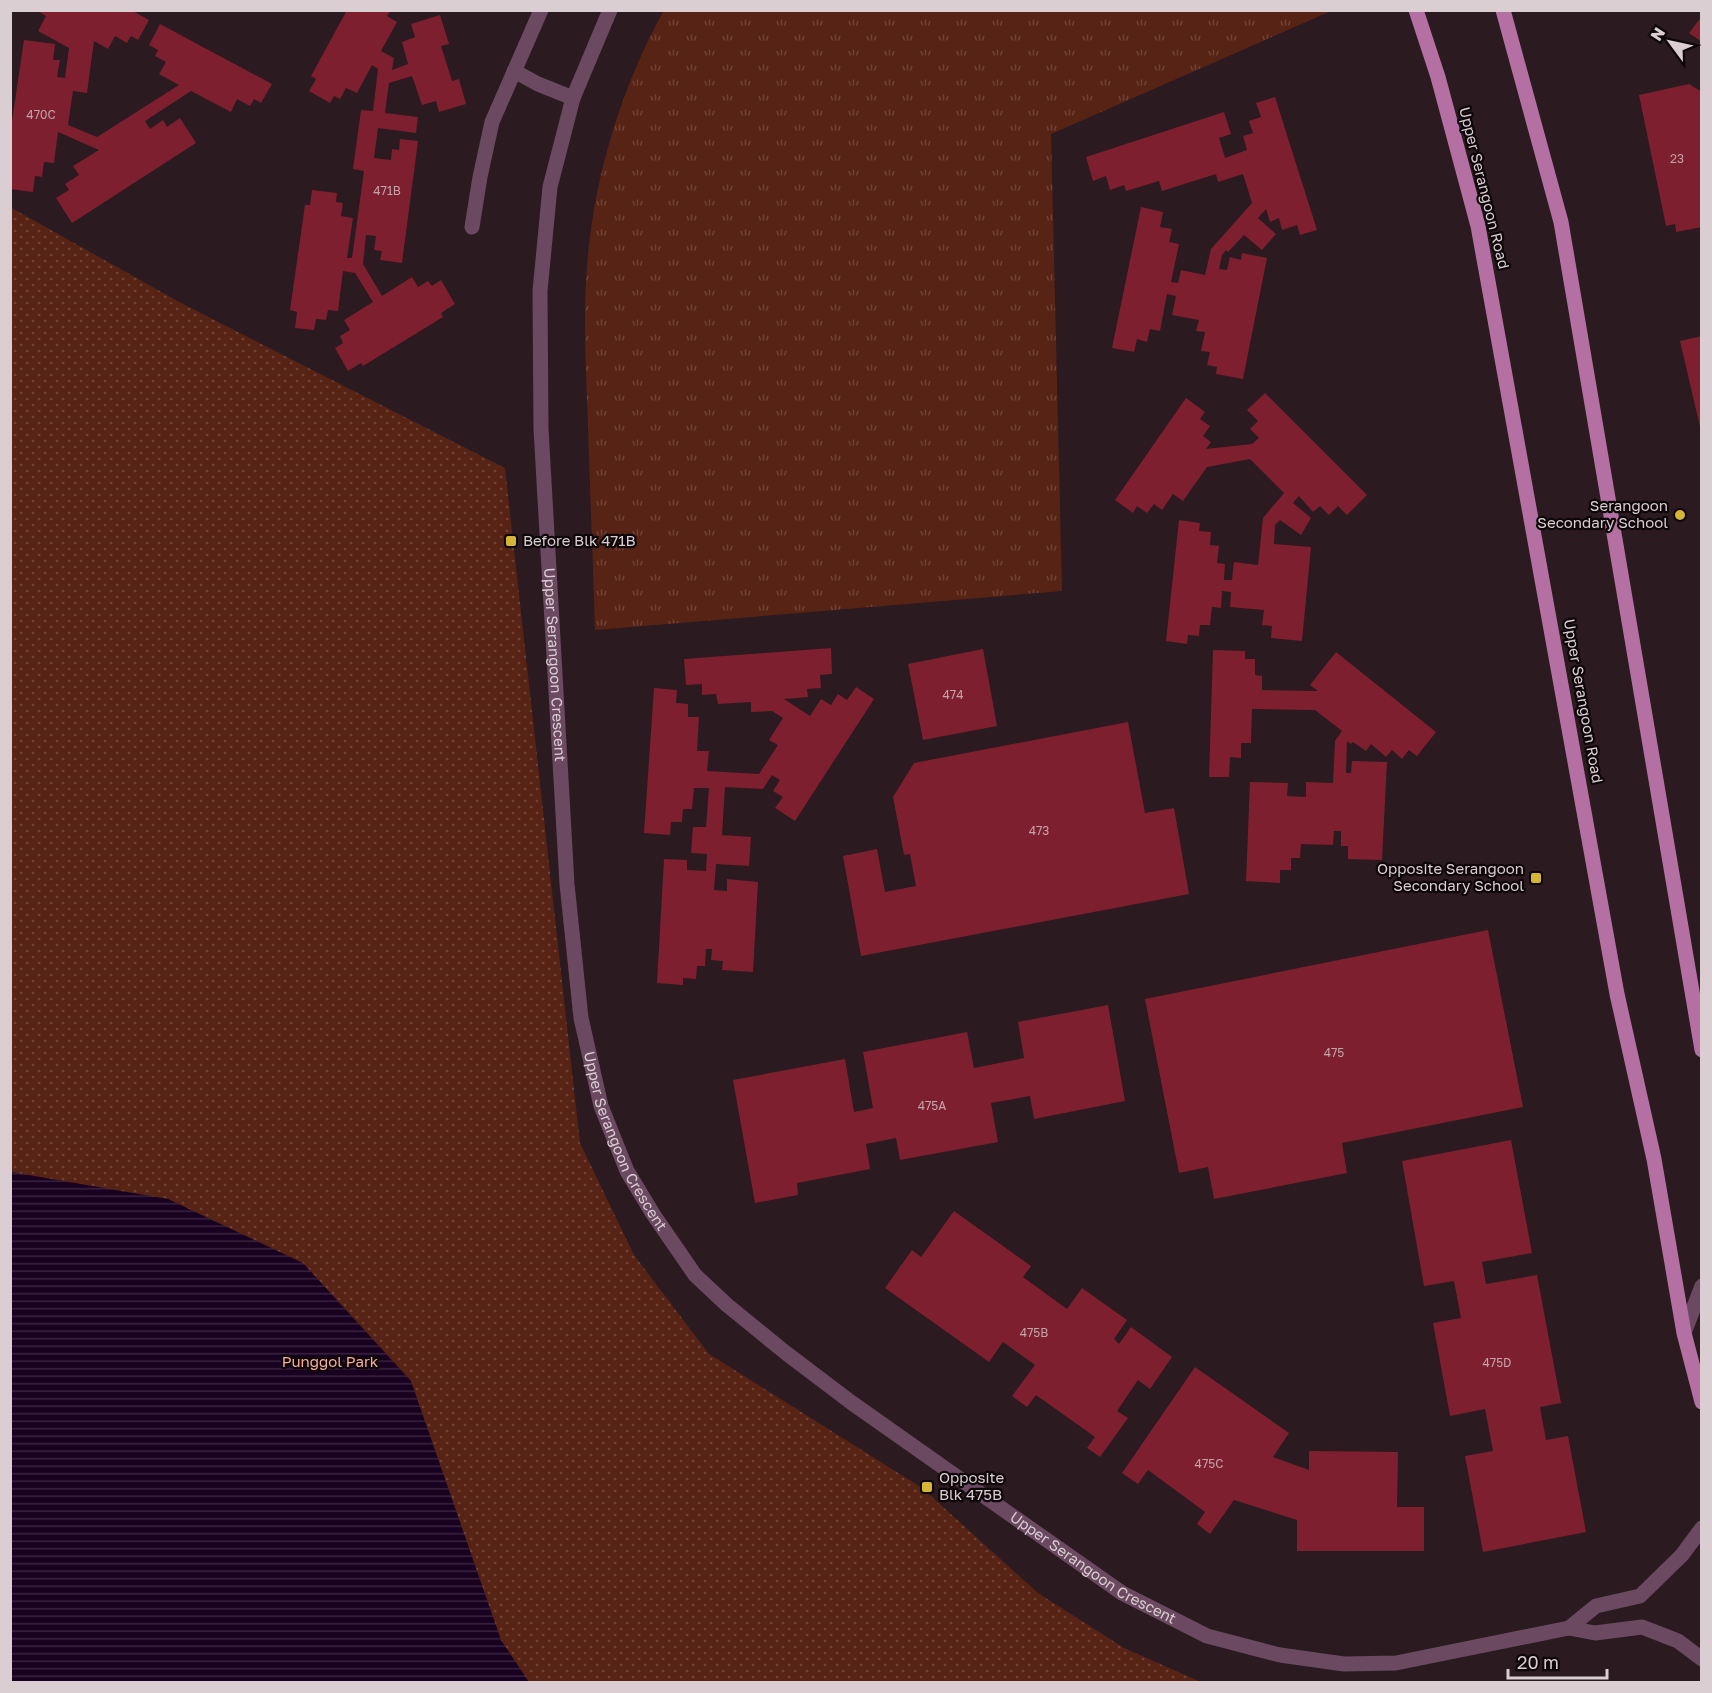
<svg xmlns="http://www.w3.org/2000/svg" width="1712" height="1693" font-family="'Golos Text',sans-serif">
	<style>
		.grass { fill: url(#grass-tufts) }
		.park { fill: url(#park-dots) }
		.water { fill: url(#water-rules) }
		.building { fill: #7d1f2e }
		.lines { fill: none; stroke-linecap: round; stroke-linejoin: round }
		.minor { stroke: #6a4961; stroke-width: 15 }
		.major { stroke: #b470a2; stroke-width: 15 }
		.poi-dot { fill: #d5b534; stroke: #0e0709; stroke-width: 2 }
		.labels { text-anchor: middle; stroke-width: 4.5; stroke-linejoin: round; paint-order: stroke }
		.number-label { font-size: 12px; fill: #c3a2a9 }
		.street-label { font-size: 15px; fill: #daced2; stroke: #0e0709 }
		.poi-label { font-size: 15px; fill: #daced2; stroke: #0e0709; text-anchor: end }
		.park-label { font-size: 15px; fill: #faae99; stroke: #0e0709 }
	</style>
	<defs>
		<pattern id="grass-tufts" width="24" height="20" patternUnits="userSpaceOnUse" patternTransform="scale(1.5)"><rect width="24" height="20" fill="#572315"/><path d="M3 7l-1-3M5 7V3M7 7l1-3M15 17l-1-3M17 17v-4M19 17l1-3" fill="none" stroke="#6f4236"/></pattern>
		<pattern id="park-dots" width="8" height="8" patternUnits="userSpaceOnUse" patternTransform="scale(1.5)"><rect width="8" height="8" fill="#572315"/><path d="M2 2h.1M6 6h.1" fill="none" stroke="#6f4236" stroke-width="1.8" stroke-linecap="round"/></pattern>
		<pattern id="water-rules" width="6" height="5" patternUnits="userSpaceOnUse" patternTransform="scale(1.5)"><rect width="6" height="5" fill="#180020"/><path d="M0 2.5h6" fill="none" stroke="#392440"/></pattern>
	</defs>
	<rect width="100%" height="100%" fill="#2b1a20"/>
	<path class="grass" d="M664 10 1331 11 1051 134 1062 591 595 630C593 561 590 493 588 425 586 372 583 319 587 266 594 177 621 88 664 10Z"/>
	<path class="park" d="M10 207 181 303 505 468 580 1143 634 1255 709 1354 922 1488 1038 1593 1124 1648 1201 1682H11Z"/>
	<path class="water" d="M11 1172 168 1199 303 1263 411 1381 501 1640 529 1682H11Z"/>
	<path class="building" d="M36 10H131L149 20 138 40 131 36 127 43 115 36 108 49 94 41 87 93 73 91 68 125 97 137 179 85 159 74 166 62 155 56 158 50 149 45 160 24 272 84 261 103 254 99 250 106 237 99 231 112 191 91 145 121 150 129 163 120 167 127 180 118 196 143 72 223 56 198 69 190 65 184 79 175 73 166 99 150 58 132 54 163 44 162 42 177 35 176 33 192 10 189V134L24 40 55 44 53 60H60L57 77 65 78 69 48 38 31 46 16Z
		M347 10H391L387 16 397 22 381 51 394 58 392 70 408 64 402 42 415 37 411 24 440 15 449 44 441 46 452 81 459 79 466 104 439 112 436 101 422 105 412 76 389 83 385 113 418 117 416 133 378 128 374 158 391 160 392 149 399 150 400 139 418 141 402 263 380 260 382 251 374 250 376 236 366 235 363 264 382 296 412 277 418 287 428 281 432 286 441 280 455 304 441 313 443 317 363 366 361 363 348 371 335 348 343 343 340 336 350 330 344 320 373 302 355 273 343 271 338 311 328 310 326 320 316 319 314 330 295 328 297 312 290 310 305 205H310L312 190 337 193 336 202 343 203 341 216 353 218 347 258H352L364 171 353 169 361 110 373 111 378 69 372 65 357 93 346 88 340 99 334 96 330 103 309 91 316 79 311 76Z
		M1702 16V42L1689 33Z
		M1689 84 1702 92V227L1676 232 1675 224 1666 226 1639 95Z
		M1275 97 1317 230 1300 235 1297 225 1282 230 1279 218 1270 222 1266 209 1258 218 1276 234 1262 250 1244 235 1228 252 1226 250 1222 255 1219 269 1227 270 1230 257 1241 260 1242 253 1267 258 1243 379 1216 374 1217 367 1207 365 1210 352 1201 351 1205 332 1196 331 1199 320 1172 315 1176 296 1167 294 1160 331 1150 329 1147 342 1137 339 1134 352 1112 348 1141 207 1163 212 1160 227 1172 229 1169 242 1179 244 1171 282 1178 283 1181 270 1205 275 1211 249 1252 203 1243 174 1218 182 1216 174 1162 191 1159 181 1126 191 1124 185 1110 190 1106 176 1093 181 1086 157 1224 112 1231 134 1219 138 1225 158 1247 150 1243 136 1253 133 1249 121 1261 117 1256 103Z
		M1702 336V431H1701L1680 341Z
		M1265 393 1367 495 1347 515 1338 506 1329 515 1320 506 1313 512 1299 496 1293 503 1311 518 1301 535 1280 520 1275 525 1274 544 1311 547 1302 641 1271 638 1272 626 1262 625 1264 610 1230 607 1231 592 1222 591 1221 608 1212 607 1210 625H1200L1199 636 1188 635 1187 644 1166 641 1179 520 1200 523 1199 531 1211 532 1210 545 1219 546 1217 563 1225 564 1224 580H1232L1234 562 1258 565 1263 518 1284 493 1250 459 1207 467 1183 501 1173 494 1162 510 1154 504 1147 513 1137 506 1133 513 1115 500 1186 398 1205 412 1200 419 1210 426 1203 436 1211 442 1206 449 1252 444 1259 438 1250 429 1258 421 1247 410Z
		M831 648 832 674 820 675 821 688 807 689 808 697 784 699 810 716 821 699 831 705 838 694 847 700 856 687 874 699 795 821 775 808 783 797 773 791 780 780 772 775 763 789 725 787 722 835 751 837 749 866 716 864 714 890 727 891V879L758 882 753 972 722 970 723 961 711 960 712 949H706L705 966H697L696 979 683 978V985L657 983 664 859 687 860V870L706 871 707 854 691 853 693 827H706L709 788H694L692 809H683L682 822H671L670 835 644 833 654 688 677 690 676 703 688 704V717H699L697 751H709L707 771 759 774 778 745 769 740 783 718 772 711 751 712V702L718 704 716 694 702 695V684L686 685 684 659Z
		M983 649 997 726 923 740 908 664Z
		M1213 650 1245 651V659H1255V675L1262 676V690L1318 691 1310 685 1336 652 1436 732 1417 756 1409 750 1402 759 1392 750 1386 757 1371 744 1366 751 1353 742 1351 744 1347 741 1346 773H1351L1352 761 1387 762 1382 860 1348 859V846H1341V831H1334L1333 845 1301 844 1300 858H1291V870H1280V883L1246 881 1250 782 1288 783 1287 796 1306 797V782L1333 783 1335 741 1342 731 1315 710 1252 709 1251 743H1241V758L1230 757 1229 777H1209Z
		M1128 722 1145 813 1174 808 1189 894 861 956 843 856 877 849 885 892 916 886 910 854 904 855 893 797 914 763Z
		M1488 930 1523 1107 1342 1143 1347 1173 1214 1199 1208 1167 1179 1173 1145 999Z
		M1108 1005 1125 1101 1034 1119 1030 1096 991 1103 998 1142 900 1160 896 1138 866 1144 870 1169 797 1183 798 1195 755 1203 733 1080 845 1059 854 1112 873 1108 863 1052 967 1032 974 1068 1024 1058 1018 1022Z
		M1511 1140 1532 1253 1482 1262 1486 1284 1537 1275 1561 1403 1540 1407 1546 1440 1568 1436 1586 1532 1483 1552 1465 1456 1493 1451 1485 1409 1450 1416 1433 1323 1461 1318 1454 1281 1424 1286 1402 1161Z
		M954 1211 1031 1266 1023 1277 1067 1309 1082 1288 1127 1320 1114 1339 1119 1344 1131 1327 1172 1357 1150 1389 1138 1380 1117 1411 1128 1418 1100 1457 1087 1448 1095 1437 1036 1395 1027 1407 1012 1396 1035 1365 1003 1342 989 1362 885 1288 912 1250 921 1257Z
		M1195 1367 1289 1433 1273 1457 1309 1470V1451L1398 1452 1397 1507H1424V1551H1297V1520L1234 1500 1210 1534 1197 1524 1205 1512 1148 1470 1138 1484 1122 1473Z"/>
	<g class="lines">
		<g class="minor">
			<path id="s1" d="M610 10 573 98 550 187 540 291 541 429 567 884 581 1018 601 1106 627 1171 653 1214 695 1275 727 1305 786 1353 852 1403 1122 1593 1207 1636 1280 1655 1344 1664 1396 1663 1569 1628 1595 1633 1642 1627 1678 1641 1702 1659"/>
			<path d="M514 71 538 84 573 98"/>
			<path d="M472 227 480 177 492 122 541 10"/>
			<path d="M1684 1333 1702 1286"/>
			<path d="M1569 1628 1596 1606 1640 1596 1682 1555 1702 1528"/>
		</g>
		<path class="major" d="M1416 10 1438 77 1478 226 1617 994 1654 1159 1684 1333 1702 1402
			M1503 10 1561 222 1702 1050"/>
	</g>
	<g class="poi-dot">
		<circle cx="1680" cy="515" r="6"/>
		<rect x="505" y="535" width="12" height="12" rx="3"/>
		<rect x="1530" y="872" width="12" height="12" rx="3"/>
		<rect x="921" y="1481" width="12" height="12" rx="3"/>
	</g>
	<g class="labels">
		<g class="number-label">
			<text x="41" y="119">470C</text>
			<text x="1677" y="163">23</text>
			<text x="387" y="195">471B</text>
			<text x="953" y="699">474</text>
			<text x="1039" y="835">473</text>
			<text x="1334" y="1057">475</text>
			<text x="932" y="1110">475A</text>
			<text x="1034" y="1337">475B</text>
			<text x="1497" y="1367">475D</text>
			<text x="1209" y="1468">475C</text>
		</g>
		<g class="street-label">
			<text transform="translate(1484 188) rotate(76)" y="5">Upper Serangoon Road</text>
			<text dy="5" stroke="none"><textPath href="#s1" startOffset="666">Upper Serangoon Crescent</textPath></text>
			<text transform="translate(1583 701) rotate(80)" y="5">Upper Serangoon Road</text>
			<text dy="5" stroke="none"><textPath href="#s1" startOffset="1152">Upper Serangoon Crescent</textPath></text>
			<text dy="5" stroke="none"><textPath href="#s1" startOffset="1800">Upper Serangoon Crescent</textPath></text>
		</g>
		<g class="poi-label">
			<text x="1668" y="511">Serangoon<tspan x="1668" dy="17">Secondary School</tspan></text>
			<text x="523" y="546" text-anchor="start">Before Blk 471B</text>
			<text x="1524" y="874">Opposite Serangoon<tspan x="1524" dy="17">Secondary School</tspan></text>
			<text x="939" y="1483" text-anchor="start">Opposite<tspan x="939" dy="17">Blk 475B</tspan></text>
		</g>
		<g class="park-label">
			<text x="330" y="1367">Punggol Park</text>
		</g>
	</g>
	<rect width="1712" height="1693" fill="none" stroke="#daced2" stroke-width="24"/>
	<g transform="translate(1670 42) rotate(303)" stroke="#0e0709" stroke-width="4.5" paint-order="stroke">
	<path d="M0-4.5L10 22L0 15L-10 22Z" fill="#daced2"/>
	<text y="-9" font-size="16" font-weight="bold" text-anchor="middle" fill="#daced2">N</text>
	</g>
	<path d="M1508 1669v9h99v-9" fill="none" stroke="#daced2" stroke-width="3"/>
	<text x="1517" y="1669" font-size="18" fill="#daced2" stroke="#0e0709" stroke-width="4.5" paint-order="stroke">20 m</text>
</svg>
